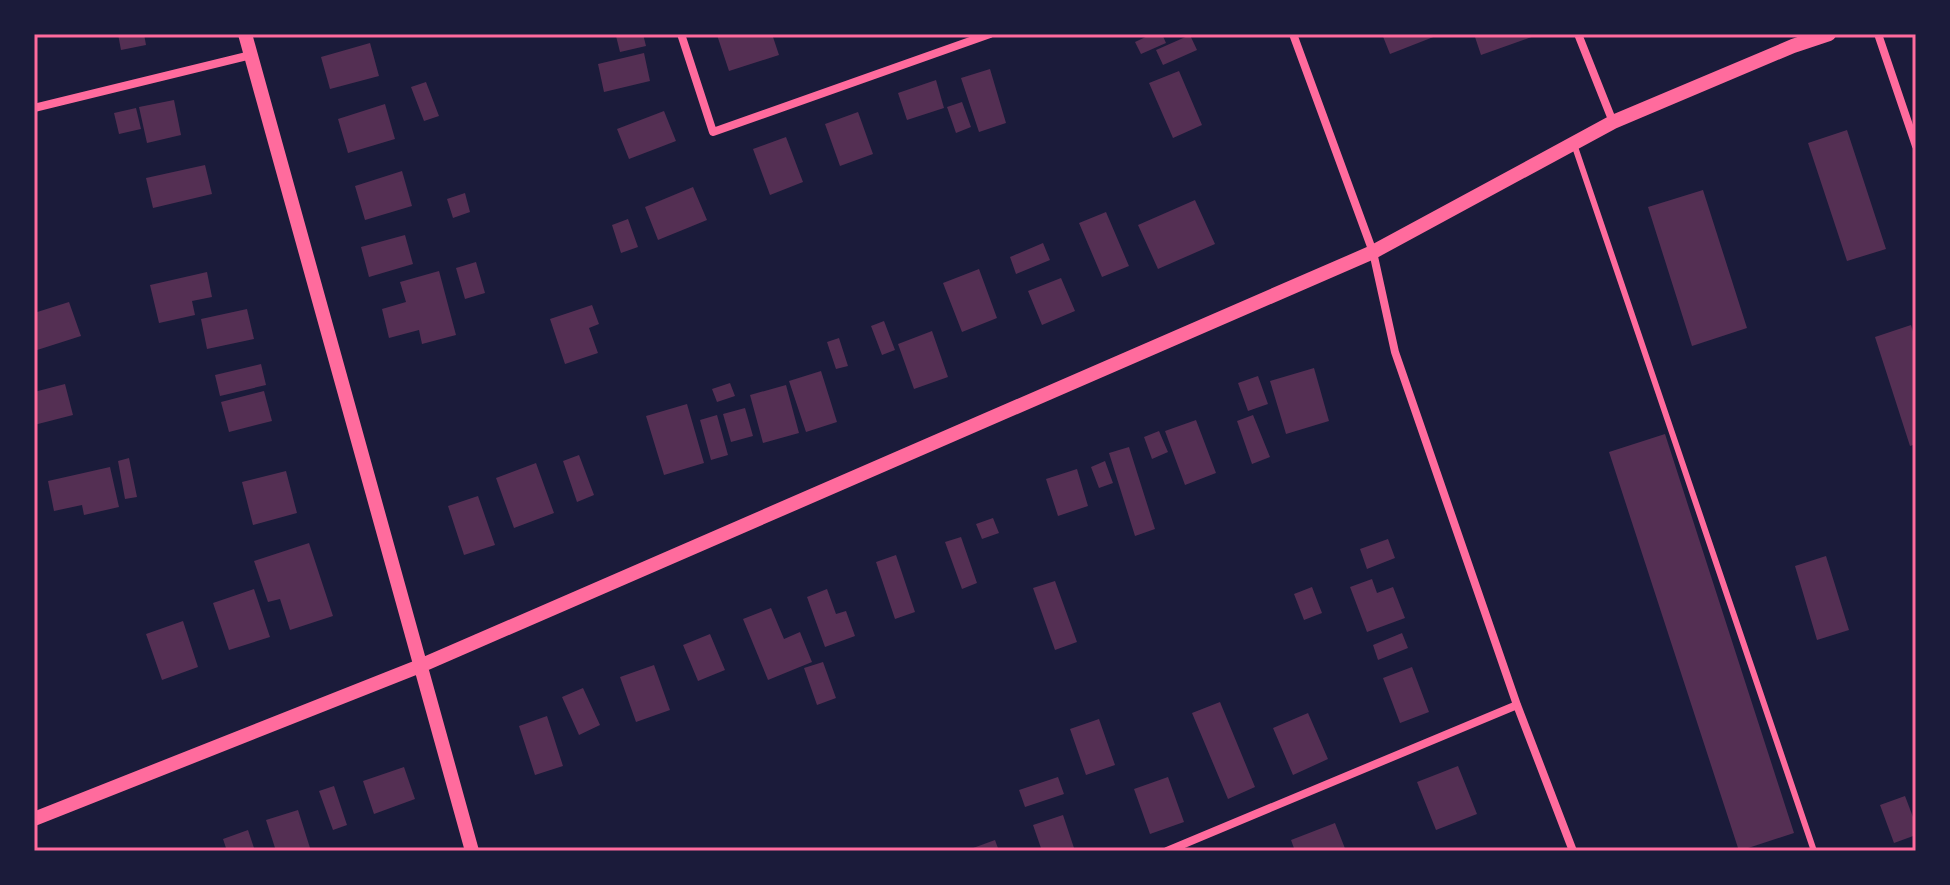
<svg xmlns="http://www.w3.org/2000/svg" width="1950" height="885" font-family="Lora,serif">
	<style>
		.building { fill: #542f53 }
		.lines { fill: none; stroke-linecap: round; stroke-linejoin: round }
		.service { stroke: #ff6b9d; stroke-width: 6 }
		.minor { stroke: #ff6b9d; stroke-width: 8 }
		.tertiary { stroke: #ff6b9d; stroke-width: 14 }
		.neatline { fill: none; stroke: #ff6b9d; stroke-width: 3 }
	</style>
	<rect width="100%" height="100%" fill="#1b1b3a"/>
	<path class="building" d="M118 34H144L146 45 121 50Z
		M627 34H643L646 46 620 52 616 36Z
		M772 34 779 55 729 71 717 35Z
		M1152 34H1162L1166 43 1141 54 1135 42Z
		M1382 34H1441L1390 54Z
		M1474 34H1540L1481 55Z
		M1190 35 1197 50 1163 65 1156 50Z
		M370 43 379 76 330 89 321 57Z
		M644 53 650 81 604 92 598 64Z
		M990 69 1006 123 979 132 961 78Z
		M1179 71 1202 125 1173 138 1149 83Z
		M936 80 944 108 907 120 898 93Z
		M426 82 439 116 424 121 411 87Z
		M174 100 181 135 147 143 139 107Z
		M962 102 971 127 956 133 947 107Z
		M385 104 395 139 348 153 338 119Z
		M136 108 141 129 119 134 114 113Z
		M664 111 676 141 629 159 617 129Z
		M858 112 873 154 840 166 825 124Z
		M1847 130 1886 249 1847 261 1808 143Z
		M786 137 803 182 770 195 753 149Z
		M205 165 212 194 153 208 146 178Z
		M402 171 412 206 365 220 355 186Z
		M693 187 707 220 658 240 645 207Z
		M1703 190 1747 328 1692 346 1648 207Z
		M465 193 470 212 453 218 447 199Z
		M1195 200 1215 244 1158 269 1138 225Z
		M1106 212 1129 266 1102 277 1079 223Z
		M628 219 638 247 621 253 612 225Z
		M405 235 413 264 369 277 361 247Z
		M1043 243 1050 260 1016 274 1010 257Z
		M476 262 485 293 465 299 456 268Z
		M979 269 997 318 962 332 943 283Z
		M439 271 456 335 422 344 419 330 389 338 382 309 406 302 400 282Z
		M207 272 212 297 192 301 195 315 159 323 150 285Z
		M1061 278 1075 311 1042 325 1028 291Z
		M69 302 81 336 34 351V313Z
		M592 305 599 324 589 328 598 353 565 364 550 319Z
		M247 309 254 339 207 349 201 319Z
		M884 321 895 350 882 355 871 326Z
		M1911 325 1916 341V444L1910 446 1875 337Z
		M932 331 948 377 914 389 898 344Z
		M839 338 848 366 836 369 827 342Z
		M261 364 266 385 220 396 215 375Z
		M1314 368 1329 421 1286 434 1270 381Z
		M821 371 837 422 806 432 789 381Z
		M1258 376 1268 404 1248 411 1238 383Z
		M730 383 735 396 717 402 712 389Z
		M65 384 73 415 34 425V392Z
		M786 385 799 433 763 443 750 395Z
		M264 391 272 421 229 432 221 402Z
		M687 404 704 463 664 475 646 416Z
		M745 408 753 436 731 442 723 414Z
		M717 415 728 455 711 460 700 420Z
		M1253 415 1270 457 1252 464 1237 421Z
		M1196 420 1216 473 1185 485 1165 431Z
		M1159 431 1168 452 1152 459 1144 437Z
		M1665 434 1794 833 1739 851 1609 452Z
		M1129 447 1155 529 1135 536 1109 453Z
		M579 455 594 495 577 502 563 461Z
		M129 458 137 497 125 499 118 461Z
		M1105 461 1113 483 1099 488 1091 467Z
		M536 463 554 513 514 528 496 478Z
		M110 467 119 507 84 515 82 505 54 511 48 481Z
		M1077 469 1088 506 1058 516 1046 479Z
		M286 471 297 513 253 525 242 482Z
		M478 496 495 545 464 555 448 506Z
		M993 518 999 533 982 539 976 524Z
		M961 537 977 583 962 589 945 542Z
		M1388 539 1395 558 1367 569 1360 549Z
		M309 543 333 616 290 630 280 599 268 602 254 561Z
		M896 555 915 612 895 619 876 562Z
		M1826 556 1849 630 1817 640 1795 566Z
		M1372 579 1377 593 1393 587 1405 618 1367 632 1350 587Z
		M1055 581 1077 642 1055 650 1033 588Z
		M1312 587 1322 613 1304 620 1294 594Z
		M254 589 270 637 229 650 213 603Z
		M827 589 836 614 846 611 855 636 825 647 807 597Z
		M771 608 784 639 800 632 812 662 768 680 743 619Z
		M183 621 198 667 162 680 146 634Z
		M1402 633 1408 648 1378 660 1373 645Z
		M710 634 725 670 698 681 683 645Z
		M823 662 836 698 817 705 804 668Z
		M654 665 670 710 636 722 620 677Z
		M1412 667 1429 712 1400 723 1383 678Z
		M583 688 600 725 579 735 562 697Z
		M1220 702 1255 787 1228 799 1192 713Z
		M1308 713 1328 759 1293 775 1273 728Z
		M547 716 563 766 535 775 519 726Z
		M1099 719 1115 765 1086 775 1070 729Z
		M1458 766 1477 814 1436 830 1417 782Z
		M404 767 415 799 374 814 363 781Z
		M1058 777 1064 794 1025 807 1019 790Z
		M1168 777 1184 822 1150 834 1134 789Z
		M334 786 347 825 333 830 319 791Z
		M1905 796 1916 825V835L1894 843 1880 805Z
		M298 810 311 851H276L266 820Z
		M1063 815 1075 851H1042L1033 825Z
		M1335 823 1346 851H1295L1291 840Z
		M248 830 255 851H227L223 839Z
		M995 840 999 851H965Z"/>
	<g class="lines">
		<path class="service" d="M1574 144 1814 851"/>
		<path class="minor" d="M681 34 713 132 990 34
			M1293 34 1373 252 1395 352 1517 705 1573 851
			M1578 34 1613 122
			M1878 34 1916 146
			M34 108 251 55
			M1167 851 1517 705"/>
		<path class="tertiary" d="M245 34 472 851
			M34 819 420 666 1373 252 1613 122 1793 46 1829 34"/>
	</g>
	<rect width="1950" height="885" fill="none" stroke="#1b1b3a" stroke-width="72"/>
	<rect x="36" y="36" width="1878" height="813" class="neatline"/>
</svg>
